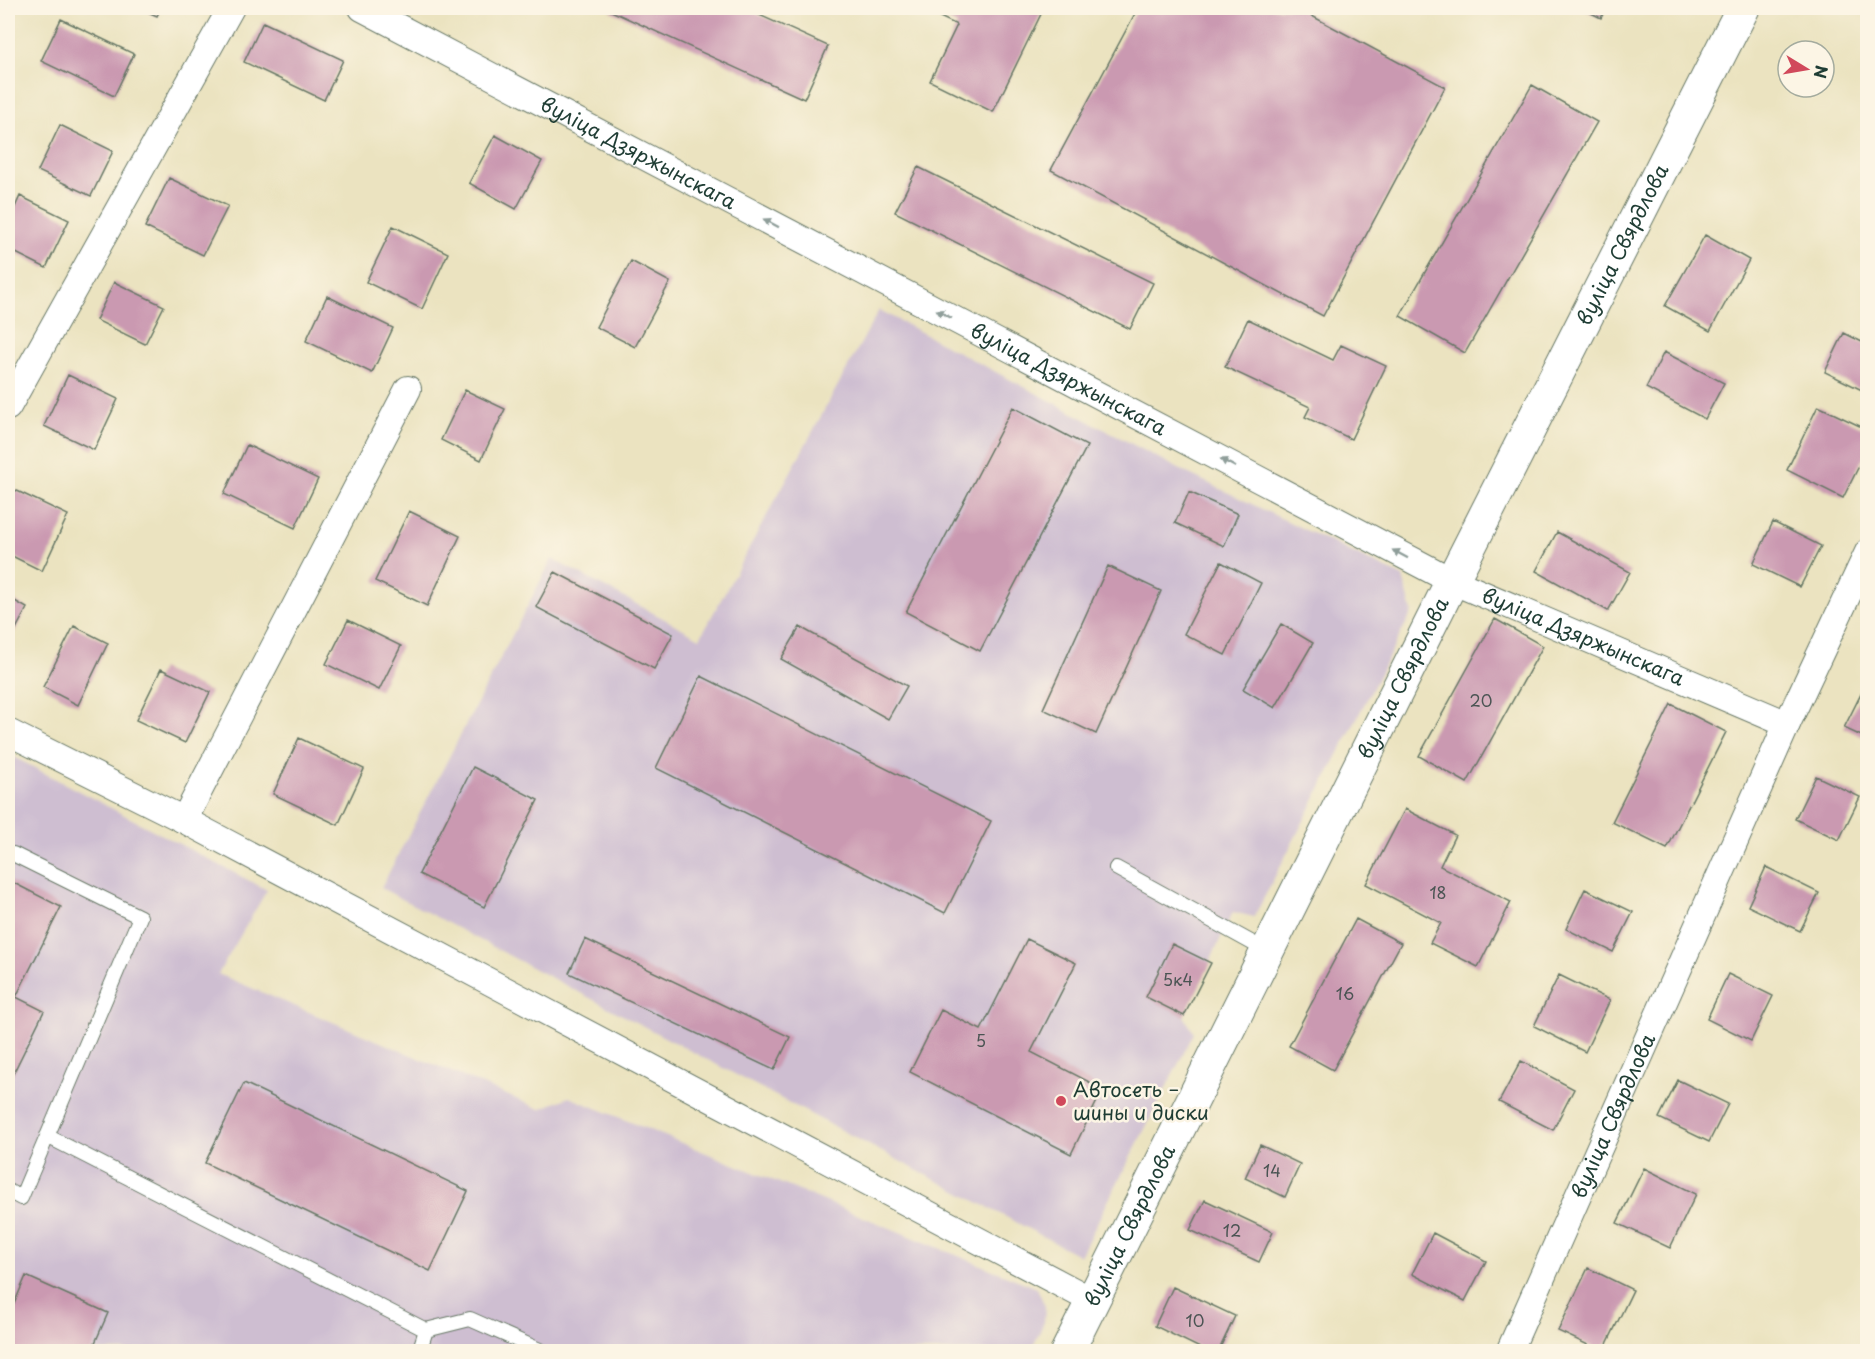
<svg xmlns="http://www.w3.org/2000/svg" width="1875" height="1359" font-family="'Playpen Sans',sans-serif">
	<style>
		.industrial { fill: #cebed1 }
		.building { fill: #ca99b1 }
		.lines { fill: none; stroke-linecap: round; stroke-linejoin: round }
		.lane-casing { stroke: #667765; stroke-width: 16 }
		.street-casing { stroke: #667765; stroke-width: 28 }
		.secondary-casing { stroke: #667765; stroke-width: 35 }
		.lane { stroke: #fff; stroke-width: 14 }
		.street { stroke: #fff; stroke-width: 26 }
		.secondary { stroke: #fff; stroke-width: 33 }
		.oneway { fill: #8f9e9a }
		.poi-dot { fill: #d1495b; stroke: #fcf5e5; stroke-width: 2 }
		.labels { text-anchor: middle; stroke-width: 5; stroke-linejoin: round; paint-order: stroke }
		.number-label { font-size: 16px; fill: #4a5453 }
		.street-label { font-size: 20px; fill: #1f3d34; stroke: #fcf5e5 }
		.poi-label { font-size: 20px; fill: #1f3d34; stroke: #fcf5e5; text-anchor: start }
	</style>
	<rect width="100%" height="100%" fill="#fcf5e5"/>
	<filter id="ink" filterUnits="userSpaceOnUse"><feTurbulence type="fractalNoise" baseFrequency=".0167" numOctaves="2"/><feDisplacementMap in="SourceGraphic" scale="12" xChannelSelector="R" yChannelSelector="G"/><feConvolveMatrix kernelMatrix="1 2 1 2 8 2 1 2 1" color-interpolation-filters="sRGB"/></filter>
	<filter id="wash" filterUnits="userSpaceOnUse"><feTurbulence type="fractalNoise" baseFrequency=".008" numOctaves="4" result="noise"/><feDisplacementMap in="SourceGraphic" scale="24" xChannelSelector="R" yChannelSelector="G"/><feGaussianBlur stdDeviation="1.35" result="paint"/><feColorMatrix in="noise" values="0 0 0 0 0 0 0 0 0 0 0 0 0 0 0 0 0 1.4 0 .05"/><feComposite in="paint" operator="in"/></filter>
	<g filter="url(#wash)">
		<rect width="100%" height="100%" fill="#ebe3c0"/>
		<path class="industrial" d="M879 310 1181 470 1403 577 1412 612 1254 917 1233 912 1184 1016 1194 1033 1080 1256 381 888 552 559 700 638Z
			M8 754 267 890 218 974 540 1109 569 1097 1037 1288 1045 1306 1044 1322 1031 1351H8Z"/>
		<g id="blocks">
			<path class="building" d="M139 8H161L157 16Z
				M613 8H744L828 46 804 99 611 11Z
				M921 8H1044L993 112 930 81 957 25Z
				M1138 8H1297L1445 87 1323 316 1051 170Z
				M1581 8H1606L1601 18Z
				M61 19 134 54 114 96 41 61Z
				M263 22 343 60 324 100 244 62Z
				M1532 85 1597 122 1465 353 1400 316Z
				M60 125 113 151 91 196 38 171Z
				M495 135 542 161 516 209 469 183Z
				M918 167 1153 283 1130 329 895 212Z
				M169 178 228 206 203 255 145 227Z
				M20 196 69 220 46 268 8 249V223Z
				M393 226 448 253 422 309 366 282Z
				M1705 235 1749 260 1710 331 1665 306Z
				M631 261 670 282 635 347 596 327Z
				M114 282 164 306 145 344 96 320Z
				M327 296 393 328 372 373 306 341Z
				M1248 319 1333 360 1341 345 1386 366 1351 439 1305 417 1310 407 1225 367Z
				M1844 333 1868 345V393L1825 372Z
				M1664 352 1724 383 1705 419 1646 388Z
				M68 375 118 399 94 450 44 426Z
				M465 390 505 409 481 460 441 440Z
				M1818 406 1868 430V448L1843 498 1787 470Z
				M1013 407 1087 446 980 651 906 612Z
				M247 445 318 479 295 528 224 494Z
				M13 489 68 515 42 571 8 554V501Z
				M1189 492 1238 514 1224 546 1175 523Z
				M409 511 460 536 427 606 375 581Z
				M1773 522 1821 546 1800 587 1753 564Z
				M1557 532 1630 572 1608 611 1536 571Z
				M1221 562 1261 583 1225 655 1184 634Z
				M1108 566 1161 591 1096 734 1043 709Z
				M555 572 673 634 654 669 536 607Z
				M8 597 27 608 8 644Z
				M1495 619 1543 646 1467 783 1419 756Z
				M348 620 401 646 379 690 326 664Z
				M1281 624 1313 643 1275 708 1243 689Z
				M74 626 108 643 78 705 43 687Z
				M800 627 907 686 888 719 781 659Z
				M161 669 210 692 185 743 136 720Z
				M701 676 991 821 945 913 656 768Z
				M1868 680V739L1844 728Z
				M1671 704 1726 732 1667 849 1612 822Z
				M299 738 364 769 338 825 273 794Z
				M473 767 538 800 484 907 419 874Z
				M1816 776 1860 797 1839 840 1795 819Z
				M1405 809 1455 835 1440 866 1511 902 1478 967 1430 943 1441 923 1366 884Z
				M1766 867 1819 893 1800 931 1748 906Z
				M8 880 61 907 16 997 44 1011 8 1084Z
				M1585 889 1633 912 1613 952 1566 929Z
				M1356 919 1401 943 1333 1070 1289 1046Z
				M585 939 790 1037 774 1070 569 973Z
				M1027 939 1076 963 1031 1052 1103 1089 1071 1154 910 1072 941 1010 981 1030Z
				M1172 944 1211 963 1184 1016 1146 997Z
				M1728 974 1773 996 1751 1041 1707 1019Z
				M1559 975 1610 1000 1585 1052 1534 1026Z
				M1521 1061 1574 1089 1553 1130 1499 1102Z
				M1678 1080 1728 1104 1709 1142 1659 1118Z
				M244 1083 468 1191 430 1271 205 1163Z
				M1260 1145 1300 1164 1285 1197 1245 1178Z
				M1644 1168 1696 1194 1670 1248 1617 1223Z
				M1205 1200 1273 1232 1259 1262 1190 1230Z
				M1433 1233 1486 1261 1465 1301 1412 1274Z
				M1588 1268 1633 1290 1603 1352 1558 1331Z
				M26 1276 108 1313 91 1352H8V1318Z
				M1173 1287 1235 1316 1218 1352H1208L1155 1326Z"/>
		</g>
	</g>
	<g filter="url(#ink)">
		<use href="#blocks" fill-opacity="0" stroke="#667765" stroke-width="1.5"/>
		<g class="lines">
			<g class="lane-casing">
				<path id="lane" d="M8 855 13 854 140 917 21 1198 8 1191
					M1116 868 1267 951
					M47 1136 426 1330 419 1352
					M426 1330 470 1319 544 1352"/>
			</g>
			<g class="street-casing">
				<g id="street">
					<path id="s1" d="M362 8 1452 581 1787 724"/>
					<path d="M8 407 231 8"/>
					<path d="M8 732 184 820 1091 1300"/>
					<path d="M184 820 408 389"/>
					<path id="s2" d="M1509 1352 1787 724 1868 552"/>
				</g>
			</g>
			<g class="secondary-casing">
				<g id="secondary">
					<path id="s3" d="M1067 1352 1452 581 1743 8"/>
				</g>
			</g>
			<use href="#lane" class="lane"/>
			<use href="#street" class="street"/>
			<use href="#secondary" class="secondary"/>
		</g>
		<defs><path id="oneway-solid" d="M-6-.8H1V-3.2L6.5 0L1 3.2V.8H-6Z" transform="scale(1.5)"/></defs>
		<g class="oneway">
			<use href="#oneway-solid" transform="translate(771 223) rotate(-152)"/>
			<use href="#oneway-solid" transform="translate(944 314) rotate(-152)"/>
			<use href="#oneway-solid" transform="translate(1228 463) rotate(-152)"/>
			<use href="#oneway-solid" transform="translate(1400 554) rotate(-152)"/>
		</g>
	</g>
	<circle class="poi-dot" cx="1061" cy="1101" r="6"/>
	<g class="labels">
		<g class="number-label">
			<text x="1481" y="707">20</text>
			<text x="1438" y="899">18</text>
			<text x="1178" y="986">5к4</text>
			<text x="1345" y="1000">16</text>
			<text x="981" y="1047">5</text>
			<text x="1272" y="1177">14</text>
			<text x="1232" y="1237">12</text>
			<text x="1195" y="1327">10</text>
		</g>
		<g class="street-label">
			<text dy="7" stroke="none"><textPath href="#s1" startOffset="312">вуліца Дзяржынскага</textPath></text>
			<text dy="7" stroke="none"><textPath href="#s3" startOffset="1239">вуліца Свярдлова</textPath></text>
			<text dy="7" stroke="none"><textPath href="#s1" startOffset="798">вуліца Дзяржынскага</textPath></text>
			<text dy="7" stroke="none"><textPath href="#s1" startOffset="1374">вуліца Дзяржынскага</textPath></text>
			<text dy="7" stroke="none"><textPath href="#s3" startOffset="753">вуліца Свярдлова</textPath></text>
			<text dy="7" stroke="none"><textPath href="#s2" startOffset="258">вуліца Свярдлова</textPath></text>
			<text dy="7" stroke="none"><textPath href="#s3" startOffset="141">вуліца Свярдлова</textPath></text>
		</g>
		<g class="poi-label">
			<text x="1073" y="1097">Автосеть –<tspan x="1073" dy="23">шины и диски</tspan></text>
		</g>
	</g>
	<rect width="1875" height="1359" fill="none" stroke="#fcf5e5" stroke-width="30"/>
	<g transform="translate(1806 69) rotate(101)"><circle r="28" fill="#fcf5e5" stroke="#a4ab9e" stroke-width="1.5"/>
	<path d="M0-4.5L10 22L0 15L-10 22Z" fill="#d1495b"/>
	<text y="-9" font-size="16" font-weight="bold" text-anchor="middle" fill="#1f3d34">N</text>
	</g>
</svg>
